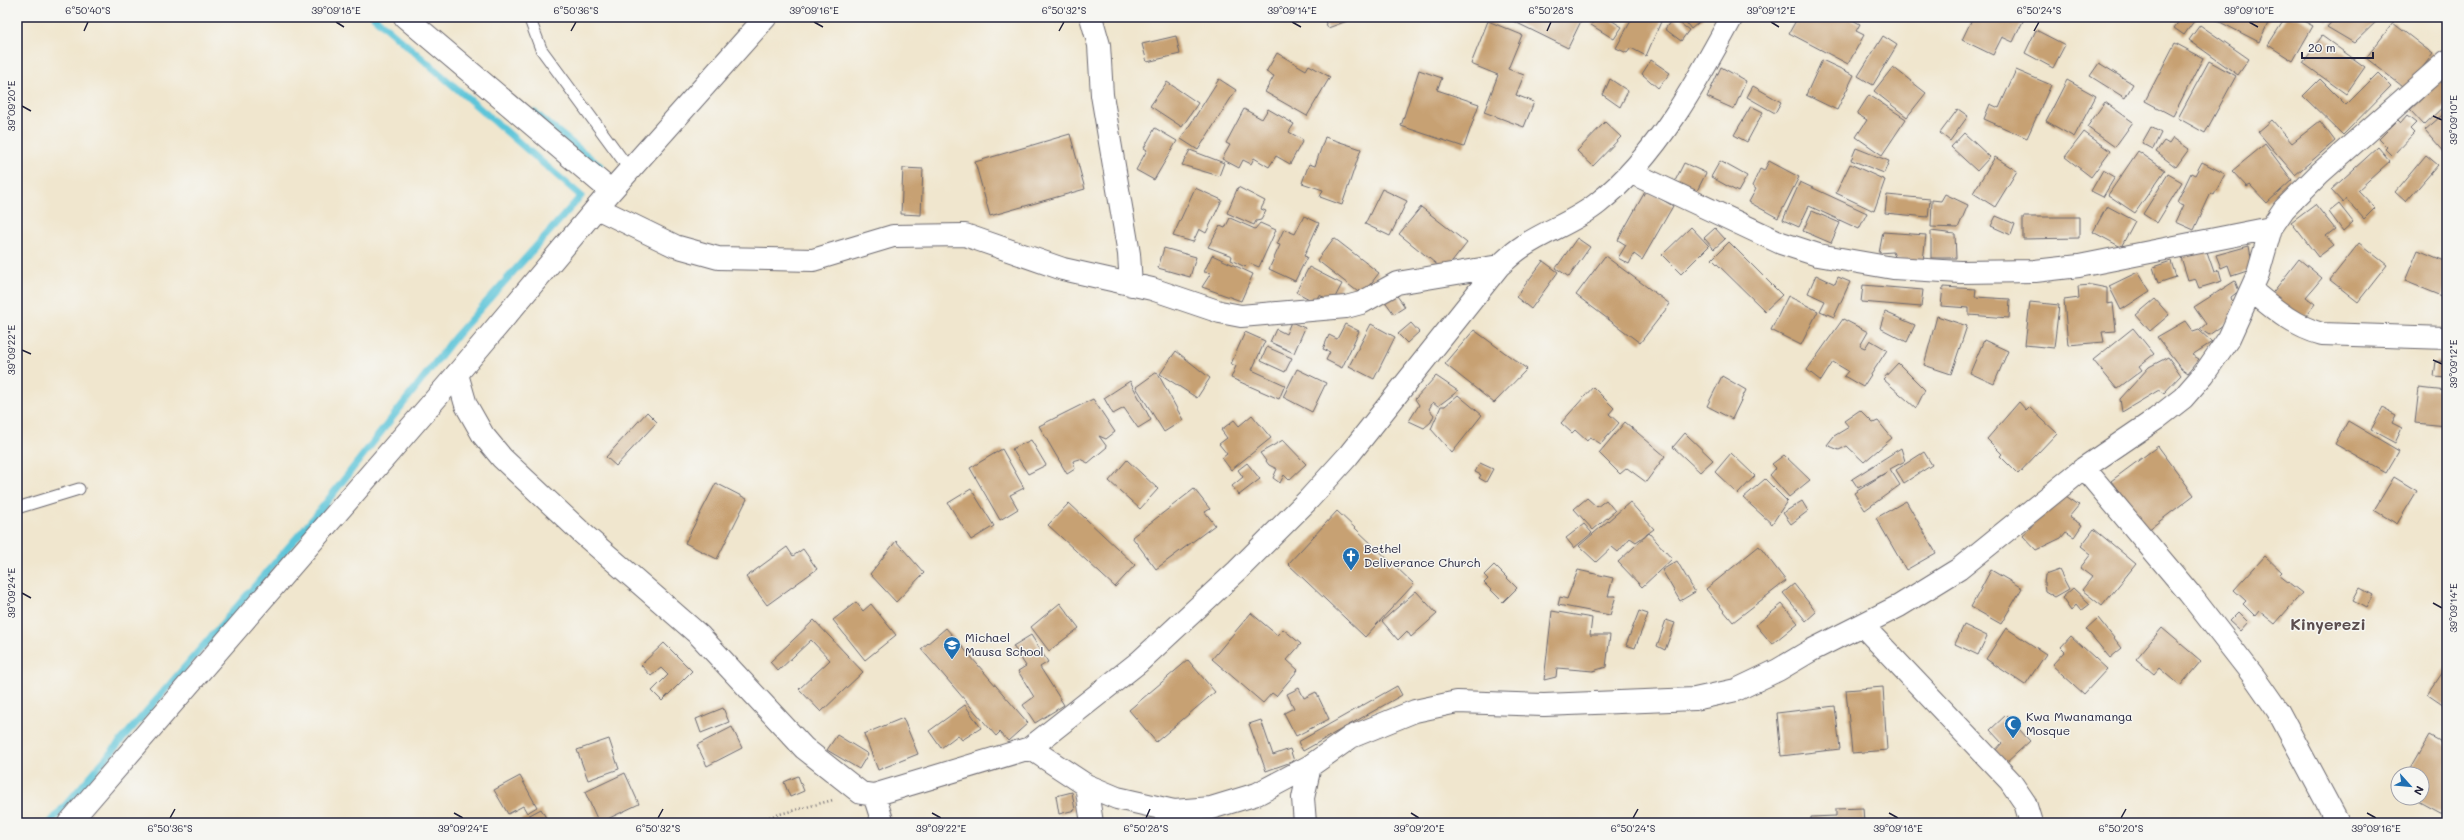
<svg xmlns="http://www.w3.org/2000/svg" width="2464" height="840" font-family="Mali,sans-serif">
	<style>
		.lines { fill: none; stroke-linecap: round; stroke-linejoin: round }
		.stream { stroke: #5dc5d9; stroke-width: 7 }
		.building { fill: #c7a173 }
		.service-casing { stroke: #6a676e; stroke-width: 13 }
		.minor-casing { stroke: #6a676e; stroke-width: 24 }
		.tertiary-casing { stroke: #6a676e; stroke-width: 24 }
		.path { stroke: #6a676e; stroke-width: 2.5; stroke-dasharray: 1 3; stroke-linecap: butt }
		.service { stroke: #fff; stroke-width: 11 }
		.minor { stroke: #fff; stroke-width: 22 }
		.tertiary { stroke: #fff; stroke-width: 22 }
		.ticks { fill: none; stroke: #22223b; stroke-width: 1.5 }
		.labels { text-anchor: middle; stroke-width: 3; stroke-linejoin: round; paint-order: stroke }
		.poi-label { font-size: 12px; fill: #22223b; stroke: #f6f6f2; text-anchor: start }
		.district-label { font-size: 16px; font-weight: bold; fill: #5c4e4f; stroke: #f6f6f2 }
		.neatline { fill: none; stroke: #22223b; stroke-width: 1.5 }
		.ticks-label { font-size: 10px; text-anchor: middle; fill: #22223b }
	</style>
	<rect width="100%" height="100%" fill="#f6f6f2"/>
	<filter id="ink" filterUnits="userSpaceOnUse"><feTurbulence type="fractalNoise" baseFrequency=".025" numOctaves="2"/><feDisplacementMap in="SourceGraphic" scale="8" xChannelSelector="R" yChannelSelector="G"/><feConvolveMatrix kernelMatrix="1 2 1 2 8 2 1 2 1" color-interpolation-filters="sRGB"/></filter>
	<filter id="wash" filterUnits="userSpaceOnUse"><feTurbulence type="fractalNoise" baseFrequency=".012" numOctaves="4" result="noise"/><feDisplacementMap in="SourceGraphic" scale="16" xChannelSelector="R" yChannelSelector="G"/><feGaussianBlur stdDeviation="0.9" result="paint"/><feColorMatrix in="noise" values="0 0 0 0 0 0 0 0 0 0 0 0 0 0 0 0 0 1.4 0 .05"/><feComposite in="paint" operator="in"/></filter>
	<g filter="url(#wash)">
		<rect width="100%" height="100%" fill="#f0e6ce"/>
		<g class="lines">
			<path class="stream" d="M535 113 600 166
				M50 823 317 514 456 336 581 196 374 17"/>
		</g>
		<g id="blocks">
			<path class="building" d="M1323 17H1358L1328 28Z
				M1369 17H1382V18L1370 20Z
				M1505 17H1578L1582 19 1568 48Z
				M1596 17H1606L1622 27 1614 39 1591 25Z
				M1633 17H1663L1646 56 1631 48 1627 53 1616 48Z
				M1682 17H1705L1691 29Z
				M1798 17H1847L1860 24 1856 31 1864 35 1848 64 1789 33Z
				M1973 17H2025L2013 42 2002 37 1993 55 1962 40Z
				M2182 17H2197L2184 35 2174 28Z
				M2217 17H2271L2259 42 2216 20Z
				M2286 17H2296L2313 26 2293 61 2268 45Z
				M2319 17H2330L2327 22Z
				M2336 17H2379L2380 18 2354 43 2327 27Z
				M1673 18 1689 30 1681 41 1665 29Z
				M1488 21 1522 35 1508 69 1524 75 1516 95 1534 102 1524 127 1484 112 1498 75 1471 64Z
				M2393 23 2433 54 2406 89 2366 58Z
				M2200 25 2249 59 2238 75 2189 40Z
				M2036 30 2065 45 2053 68 2025 53Z
				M1176 36 1180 54 1147 62 1142 44Z
				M1883 36 1897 45 1873 85 1858 76Z
				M2322 36 2365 67 2346 94 2303 63Z
				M2175 43 2203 58 2173 116 2145 101Z
				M1277 53 1306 70 1309 65 1330 77 1307 116 1265 92 1274 76 1266 72Z
				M1651 60 1670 73 1658 88 1642 74Z
				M1822 60 1854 75 1837 110 1806 95Z
				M2209 61 2236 76 2205 133 2178 118Z
				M2099 63 2133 84 2125 98 2090 76Z
				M1721 67 1746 81 1734 109 1707 97Z
				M1893 67 1926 93 1907 117 1874 91Z
				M1419 70 1442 78 1437 90 1479 104 1464 147 1401 126Z
				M2016 70 2051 85 2027 138 1984 119 1990 104 1999 108Z
				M2378 73 2391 86 2343 135 2303 96 2320 79 2346 105Z
				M2447 75V103L2424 125 2410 110Z
				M1219 79 1236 90 1198 150 1181 139Z
				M1610 79 1628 91 1620 107 1603 95Z
				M2067 80 2096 96 2074 137 2046 121Z
				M1167 82 1198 103 1182 127 1150 106Z
				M1753 86 1781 102 1775 113 1747 97Z
				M1869 95 1906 119 1882 155 1856 137 1867 120 1857 114Z
				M2105 102 2133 122 2115 147 2087 127Z
				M1751 106 1763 112 1747 142 1734 135Z
				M1244 109 1262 119 1268 109 1294 124 1289 132 1303 140 1290 164 1276 156 1269 167 1254 158 1251 164 1243 160 1239 168 1222 159 1230 145 1226 143Z
				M1958 109 1968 116 1950 141 1940 133Z
				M2447 111V155L2425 130Z
				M2407 116 2416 123 2410 129 2414 133 2392 156 2385 149 2387 147 2379 139 2398 120 2401 123Z
				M2272 120 2292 143 2320 121 2335 141 2295 175 2258 132Z
				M1605 122 1621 137 1593 166 1577 151Z
				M2151 127 2161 133 2153 149 2142 143Z
				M1155 128 1177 141 1154 180 1136 170 1147 150 1144 148Z
				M2084 132 2110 151 2091 177 2065 157Z
				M1964 133 1990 157 1977 171 1951 147Z
				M1070 134 1085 189 990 216 975 162Z
				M1325 137 1361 149 1342 205 1320 197 1323 190 1302 183 1309 164 1315 166Z
				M2173 138 2189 149 2176 167 2156 152 2164 141 2169 144Z
				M2265 144 2292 180 2267 203 2250 185 2247 187 2232 171Z
				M2378 147 2390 161 2358 190 2375 208 2364 219 2346 199 2343 203 2331 190Z
				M1856 148 1889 161 1884 173 1851 160Z
				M1190 150 1224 163 1219 176 1182 165Z
				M2138 151 2165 170 2135 213 2108 195Z
				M2426 155 2438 165 2406 202 2395 192Z
				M1995 157 2017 171 1995 207 1973 193Z
				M1720 161 1747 176 1738 192 1711 177Z
				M1769 161 1799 177 1778 218 1749 202 1756 189 1752 186 1760 169 1764 171Z
				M2202 162 2225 174 2214 195 2211 193 2194 230 2176 222 2184 205 2177 202 2191 173 2195 175Z
				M1684 163 1706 173 1697 191 1675 181Z
				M1850 164 1885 180 1874 211 1836 193Z
				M903 168 923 169 921 215 901 214Z
				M2103 170 2115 177 2103 197 2091 191Z
				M2168 174 2182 182 2157 223 2143 214Z
				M1800 182 1867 213 1859 229 1809 206 1799 227 1783 220Z
				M1238 187 1265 201 1261 209 1266 211 1261 220 1256 221 1254 225 1227 213Z
				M1195 188 1222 200 1206 233 1199 229 1193 242 1173 236Z
				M1382 189 1407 201 1390 236 1365 224Z
				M1646 190 1673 206 1642 260 1634 254 1629 264 1618 258 1626 245 1618 240Z
				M1945 194 1968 205 1958 228 1931 227 1932 200 1941 201Z
				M1887 195 1930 199 1928 217 1885 213Z
				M2315 204 2335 229 2326 236 2334 245 2318 257 2291 222Z
				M2339 204 2353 222 2343 231 2329 212Z
				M2107 206 2135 221 2121 247 2093 232Z
				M1421 207 1467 243 1445 271 1399 234Z
				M1812 211 1840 223 1831 243 1803 231Z
				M1304 216 1319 223 1304 256 1307 257 1295 281 1269 269 1280 245 1277 244 1284 229 1295 234Z
				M1996 216 2015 224 2011 235 1991 226Z
				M2023 217H2079V238L2023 239Z
				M1230 218 1255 229 1260 223 1276 230 1259 267 1249 263 1245 267 1231 260 1232 256 1208 247 1220 226 1225 228Z
				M1691 227 1709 246 1681 274 1662 255Z
				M1715 228 1725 239 1714 249 1704 238Z
				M1931 231 1955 234 1956 258H1931Z
				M1883 232 1926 235 1923 261 1896 259 1893 252 1879 253Z
				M1334 238 1379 273 1362 295 1317 260Z
				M1577 238 1590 247 1569 277 1556 268Z
				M1729 242 1782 295 1765 311 1712 259Z
				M2359 243 2387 265 2358 302 2330 280Z
				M2249 246 2253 269 2232 276 2228 265 2221 268 2216 255Z
				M1164 248 1196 257 1190 277 1158 268Z
				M2206 249 2214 272 2219 270 2222 281 2199 288 2195 278 2188 280 2181 257Z
				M2418 250 2447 262V284L2442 296 2405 281Z
				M1212 255 1253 274 1241 301 1202 287 1211 273 1204 272Z
				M1605 256 1670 304 1640 343 1576 295Z
				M2299 259 2322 278 2306 297 2315 304 2302 321 2270 296Z
				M1543 261 1558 272 1531 309 1516 297Z
				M2171 261 2176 277 2158 283 2153 267Z
				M1309 267 1342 284 1333 301 1319 295 1315 302 1296 292Z
				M2138 272 2150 291 2121 310 2109 286Z
				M1816 275 1835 284 1838 277 1850 282 1834 317 1820 311 1825 301 1808 293Z
				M2235 281 2239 291 2231 297 2232 301 2240 297 2237 315 2209 335 2200 329 2206 324 2194 307Z
				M1863 285 1923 290 1921 307 1861 302Z
				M2092 285 2107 288V304L2113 303 2116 331 2102 332 2104 342 2068 345 2064 300 2079 298 2078 286Z
				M1943 287 1976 289 1975 297 2010 299 2009 318 1969 315V308L1941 306Z
				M1395 293 1405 307 1394 314 1384 300Z
				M1788 296 1818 311 1801 345 1771 330Z
				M2155 299 2169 315 2150 331 2136 315Z
				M2030 302 2059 305 2054 348 2025 345Z
				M1885 312 1915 325 1907 342 1880 328Z
				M1937 316 1967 326 1951 374 1924 365Z
				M1843 319 1868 332 1860 346 1865 348 1870 340 1887 350 1863 387 1844 376 1848 371 1833 362 1821 381 1807 370Z
				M2185 321 2193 332 2199 330 2212 342 2192 355 2199 359 2188 373 2181 368 2157 337Z
				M1291 322 1305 328 1294 353 1270 342 1276 329 1286 334Z
				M1411 323 1419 332 1407 343 1398 334Z
				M1345 324 1359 331 1342 368 1326 360 1330 352 1323 349 1329 335 1337 339Z
				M1371 324 1395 337 1374 379 1349 366Z
				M2133 328 2154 354 2139 366 2142 370 2117 389 2093 360Z
				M1474 330 1527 369 1494 403 1445 364Z
				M1245 332 1265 341 1252 370 1285 385 1279 399 1231 378 1236 366 1231 364Z
				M1984 340 2008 351 1994 384 1970 373Z
				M1267 347 1292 358 1285 372 1261 361Z
				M1176 351 1210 378 1197 398 1160 374Z
				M2168 357 2181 375 2164 393 2159 390 2122 412 2120 399 2149 367Z
				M2436 361 2447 362V378L2434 377Z
				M1898 363 1925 390 1916 408 1883 379Z
				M1297 369 1326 383 1312 412 1283 397Z
				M1157 372 1183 420 1164 432 1136 387Z
				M1436 376 1458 391 1438 406 1433 402 1429 409 1434 415 1431 422 1424 428 1409 421 1419 405 1415 399Z
				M1722 376 1746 390 1732 419 1707 406Z
				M1130 381 1151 420 1138 428 1124 408 1113 414 1104 398Z
				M1593 387 1614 408 1609 414 1619 423 1601 444 1590 437 1587 441 1575 430 1572 433 1561 423Z
				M2419 388 2447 391V426L2415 423Z
				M1458 395 1482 415 1452 453 1431 429 1441 406H1445Z
				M1093 399 1115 432 1106 439 1099 436 1107 447 1088 463 1080 459 1073 461 1075 469 1067 474 1039 426Z
				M2019 402 2026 410 2029 407 2057 433 2018 474 2000 456 2002 454 1987 439Z
				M2383 408 2396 415 2392 423 2402 428 2395 443 2371 430Z
				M1860 410 1873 423 1878 421 1892 438 1864 462 1847 446 1839 450 1827 445 1834 436 1849 427 1844 421Z
				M647 412 657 422 616 466 606 457Z
				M1252 415 1271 438 1231 470 1222 458 1227 454 1219 444 1227 438 1221 430 1234 420 1239 426Z
				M2348 421 2399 451 2386 473 2335 444Z
				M1625 422 1665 456 1646 482 1627 468 1620 474 1599 453Z
				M1685 433 1713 460 1700 472 1673 447Z
				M1031 440 1046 465 1028 474 1012 449Z
				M1283 440 1306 464 1289 480 1284 475 1280 483 1273 478 1277 469 1269 465 1260 453Z
				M2158 446 2194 495 2148 530 2111 481Z
				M1901 448 1905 461 1890 469 1900 485 1865 510 1854 493 1887 472 1858 488 1852 479Z
				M1002 449 1024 488 1010 495 1018 509 1000 520 970 468Z
				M1924 452 1932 465 1904 483 1896 470Z
				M1731 453 1755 476 1738 494 1715 472Z
				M1784 455 1810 480 1789 497 1770 475 1776 468 1772 464Z
				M1127 460 1158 489 1140 509 1109 481Z
				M1247 463 1260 479 1239 495 1232 486 1243 477 1238 470Z
				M1480 463 1493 469 1486 482 1479 478 1481 475 1475 472Z
				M2394 477 2417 491 2397 524 2374 510Z
				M1765 479 1787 501 1772 524 1743 498Z
				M716 483 747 499 717 559 685 543Z
				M971 489 994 526 971 540 948 503Z
				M1194 489 1210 509 1205 512 1215 525 1156 569 1132 537Z
				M2060 492 2079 505 2069 517 2082 525 2074 537 2066 532 2061 538 2036 550 2023 536Z
				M1587 498 1597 507 1606 500 1615 511 1593 530 1574 509Z
				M1802 501 1808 511 1791 524 1783 513Z
				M1906 501 1936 553 1906 570 1876 518Z
				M1630 502 1654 529 1636 542 1630 538 1618 552 1612 547 1596 562 1579 546Z
				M1069 503 1135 565 1115 587 1048 525Z
				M1337 511 1414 584 1365 637 1288 564Z
				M1584 524 1592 533 1574 548 1566 538Z
				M2094 529 2136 564 2102 606 2082 590 2092 577 2080 568 2091 554 2081 546Z
				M1649 533 1672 559 1642 587 1618 562Z
				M896 541 924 573 896 602 870 574Z
				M1759 546 1786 581 1733 622 1706 589Z
				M787 547 793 556 803 549 817 569 767 605 746 577Z
				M2265 556 2282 572 2279 575 2302 593 2275 624 2259 611 2255 616 2243 604 2246 601 2234 590Z
				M1677 561 1695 592 1680 601 1662 570Z
				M1494 565 1517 588 1503 602 1484 583 1488 579 1484 575Z
				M1578 570 1613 578 1608 596H1616L1610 615 1558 605 1560 597 1567 599Z
				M1991 570 2022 588 2001 624 1971 607Z
				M2059 570 2069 589 2055 597 2045 591 2044 584 2045 575Z
				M1794 584 1816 612 1806 621 1783 593Z
				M2073 588 2090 604 2081 611 2076 605 2071 611 2062 598Z
				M2360 588 2373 595 2366 608 2353 601Z
				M1416 591 1437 614 1411 637 1407 631 1398 640 1382 621Z
				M856 602 863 611 871 604 896 635 865 660 833 620Z
				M1060 603 1079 628 1049 651 1031 627Z
				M1782 604 1798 623 1772 644 1756 625Z
				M1552 611 1592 618 1590 635H1610L1606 667 1593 671 1557 668 1556 677 1544 680Z
				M1639 611 1648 614 1635 648 1626 645Z
				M2238 612 2248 622 2240 631 2229 621Z
				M1251 613 1277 635 1283 629 1301 644 1287 660 1298 670 1276 696 1272 693 1263 703 1212 659Z
				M2098 618 2122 648 2110 658 2086 629Z
				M814 620 863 672 821 712 799 689 830 660 811 640 778 671 770 662Z
				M1666 620 1675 623 1665 650 1657 646Z
				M1964 625 1987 636 1978 655 1955 644Z
				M946 628 1028 723 1008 741 1000 732 996 736 921 649Z
				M2006 628 2046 654 2025 685 1986 659Z
				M2162 628 2201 661 2180 686 2159 668 2154 674 2136 659Z
				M1031 635 1048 662 1040 667 1064 705 1035 723 1023 705 1034 697 1018 671 1026 666 1013 646Z
				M2071 636 2107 669 2084 694 2052 665 2065 651 2061 647Z
				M664 643 692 671 662 701 652 691 668 675 661 668 651 676 641 665Z
				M1188 660 1215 692 1156 742 1129 710Z
				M2447 666V707L2428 694Z
				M1397 686 1402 695 1303 751 1298 742Z
				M1883 687 1887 750 1852 753 1846 690Z
				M1299 688 1304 698 1316 692 1329 719 1296 736 1284 713 1294 708 1287 694Z
				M965 705 981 728 962 740 958 735 941 748 929 731Z
				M1835 706 1840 749 1781 756 1777 713Z
				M723 708 729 722 701 733 696 719Z
				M2006 715 2030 741 2006 763 1995 751 2002 743 1990 730Z
				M903 718 918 754 878 770 864 734Z
				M1261 720 1273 755 1290 749 1294 761 1266 771 1249 724Z
				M732 727 742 748 707 766 697 745Z
				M837 735 868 754 859 769 827 750Z
				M2429 736 2447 746 2446 816 2413 798H2422V774H2407Z
				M609 739 619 769 588 780 577 750Z
				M625 773 639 804 599 823 585 792Z
				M520 776 537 807 527 813 523 806 508 814 494 790Z
				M798 776 804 791 790 797 784 782Z
				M1072 792 1075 810 1059 814 1056 796Z
				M1863 808 1864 822 1892 820V823H1811V817L1836 816V809Z
				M541 809 549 823H515Z
				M1070 818V823H1049V821Z"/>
		</g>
	</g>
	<g filter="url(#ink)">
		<use href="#blocks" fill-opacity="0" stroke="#6a676e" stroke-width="1"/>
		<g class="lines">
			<g class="service-casing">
				<path id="service" d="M529 17 541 49 630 170
					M17 508 79 489"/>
			</g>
			<g class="minor-casing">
				<path id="minor" d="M1091 17 1099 45 1102 95 1129 254 1131 285
					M1632 173 1781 243 1818 255 1893 268 1960 272 2035 271 2079 266 2271 228
					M597 208 675 246 718 258 813 260 893 236 965 235 1063 269 1152 289 1220 312 1241 316 1346 307 1361 303 1397 283 1499 266
					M2251 290C2274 309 2293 326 2322 334L2447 338
					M457 374 466 405 483 435 502 458 582 533 699 635 804 748 861 793 874 795 1030 748 1139 662 1237 571 1309 499 1348 456 1499 266C1506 260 1514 252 1522 247 1547 230 1575 222 1598 203 1657 156 1697 82 1732 17
					M2084 468 2189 593 2255 678 2278 711 2338 823
					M1862 625 2010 781 2025 803 2031 823
					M1030 748 1086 785 1117 798 1174 811 1211 808 1257 794 1310 766 1351 737 1415 711 1457 702 1544 705 1695 699 1736 690 1778 670 1810 651 1899 606 1959 569 2084 468 2156 419 2183 398 2204 374 2229 338 2258 274 2271 228 2284 209 2320 173 2447 61
					M1086 785 1092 823
					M874 795 883 823
					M1305 823 1303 798 1310 766"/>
			</g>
			<g class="tertiary-casing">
				<path id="tertiary" d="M405 17 611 191
					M69 823 457 374 611 191 766 17"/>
			</g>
			<path class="path" d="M746 823 833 800"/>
			<use href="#service" class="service"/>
			<use href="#minor" class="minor"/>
			<use href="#tertiary" class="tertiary"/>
		</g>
	</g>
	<path class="ticks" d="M336 22 344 27M814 22 823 27M1292 22 1301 27M1771 22 1779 27M2249 22 2258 27M84 31 88 22M571 31 576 22M1059 31 1064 22M1547 31 1551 22M2034 31 2039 22M22 106 31 111M2433 116 2442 120M22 350 31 354M2433 360 2442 364M22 593 31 598M2433 603 2442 608M454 813 463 818M932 813 941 818M1411 813 1419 818M1889 813 1898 818M2367 813 2376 818M170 818 175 809M658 818 663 809M1146 818 1150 809M1633 818 1638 809M2121 818 2126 809"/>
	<defs>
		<g id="church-pin" transform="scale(0.9)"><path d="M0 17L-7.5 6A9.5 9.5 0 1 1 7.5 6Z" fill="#1f6fb2" stroke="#f6f6f2"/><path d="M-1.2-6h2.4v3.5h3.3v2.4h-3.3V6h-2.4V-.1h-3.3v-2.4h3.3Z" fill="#fff"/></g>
		<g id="school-pin" transform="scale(0.9)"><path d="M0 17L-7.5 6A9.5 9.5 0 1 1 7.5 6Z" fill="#1f6fb2" stroke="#f6f6f2"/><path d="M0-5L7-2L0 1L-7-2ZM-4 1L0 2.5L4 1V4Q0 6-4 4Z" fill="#fff"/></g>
		<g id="mosque-pin" transform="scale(0.9)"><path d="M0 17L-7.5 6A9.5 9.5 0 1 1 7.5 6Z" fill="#1f6fb2" stroke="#f6f6f2"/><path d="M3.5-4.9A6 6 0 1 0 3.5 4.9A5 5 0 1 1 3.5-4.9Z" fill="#fff"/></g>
	</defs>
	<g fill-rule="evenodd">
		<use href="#church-pin" x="1351" y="556"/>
		<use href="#school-pin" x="952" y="645"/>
		<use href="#mosque-pin" x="2013" y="724"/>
	</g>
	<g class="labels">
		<g class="poi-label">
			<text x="1364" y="553">Bethel<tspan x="1364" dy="14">Deliverance Church</tspan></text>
			<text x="965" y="642">Michael<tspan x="965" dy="14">Mausa School</tspan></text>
			<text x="2026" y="721">Kwa Mwanamanga<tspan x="2026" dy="14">Mosque</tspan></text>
		</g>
		<g class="district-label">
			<text x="2328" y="630">Kinyerezi</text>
		</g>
	</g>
	<rect width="2464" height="840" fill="none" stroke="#f6f6f2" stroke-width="44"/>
	<g transform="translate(2410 786) rotate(117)"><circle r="19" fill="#f6f6f2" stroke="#a1a1a9"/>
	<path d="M0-3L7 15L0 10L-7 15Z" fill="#1f6fb2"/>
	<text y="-6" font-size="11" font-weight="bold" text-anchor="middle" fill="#22223b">N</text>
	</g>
	<path d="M2302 52v6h71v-6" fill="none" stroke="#22223b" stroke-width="2"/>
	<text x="2308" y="52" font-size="12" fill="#22223b" stroke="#f6f6f2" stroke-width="3" paint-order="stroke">20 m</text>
	<rect x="22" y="22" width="2420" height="796" class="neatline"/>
	<g class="ticks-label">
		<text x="88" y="14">6°50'40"S</text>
		<text x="336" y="14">39°09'18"E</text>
		<text x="576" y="14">6°50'36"S</text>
		<text x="814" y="14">39°09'16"E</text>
		<text x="1064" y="14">6°50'32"S</text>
		<text x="1292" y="14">39°09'14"E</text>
		<text x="1551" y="14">6°50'28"S</text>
		<text x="1771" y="14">39°09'12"E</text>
		<text x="2039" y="14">6°50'24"S</text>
		<text x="2249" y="14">39°09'10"E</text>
		<text transform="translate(11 106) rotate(-90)" y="4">39°09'20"E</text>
		<text transform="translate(2453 120) rotate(-90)" y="4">39°09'10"E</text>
		<text transform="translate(11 350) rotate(-90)" y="4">39°09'22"E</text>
		<text transform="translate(2453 364) rotate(-90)" y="4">39°09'12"E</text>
		<text transform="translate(11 593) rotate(-90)" y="4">39°09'24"E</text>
		<text transform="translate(2453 608) rotate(-90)" y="4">39°09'14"E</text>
		<text x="170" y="832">6°50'36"S</text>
		<text x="463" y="832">39°09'24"E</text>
		<text x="658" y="832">6°50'32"S</text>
		<text x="941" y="832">39°09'22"E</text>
		<text x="1146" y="832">6°50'28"S</text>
		<text x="1419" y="832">39°09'20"E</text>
		<text x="1633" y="832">6°50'24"S</text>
		<text x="1898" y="832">39°09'18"E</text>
		<text x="2121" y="832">6°50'20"S</text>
		<text x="2376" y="832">39°09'16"E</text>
	</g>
</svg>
